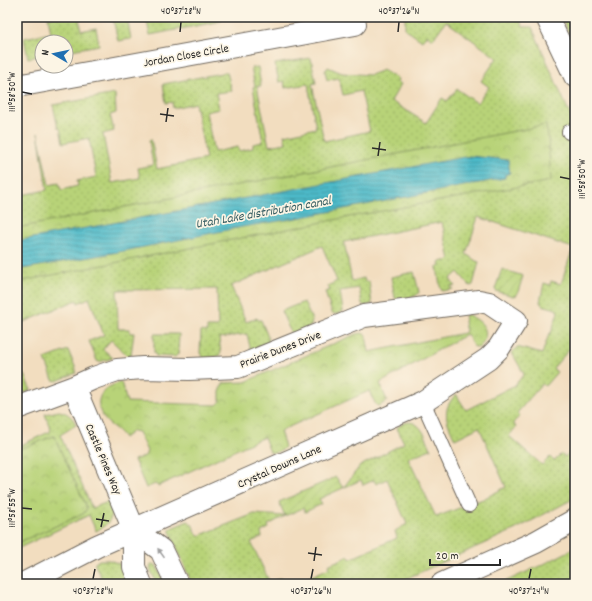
<svg xmlns="http://www.w3.org/2000/svg" width="592" height="601" font-family="Dekko,sans-serif">
	<style>
		.grass { fill: url(#grass-dots); stroke: #727f52 }
		.park { fill: url(#park-crowns); stroke: #727f52 }
		.garden { fill: url(#garden-furrows); stroke: #727f52 }
		.water { fill: url(#water-rules); stroke: #3c727a }
		.lines { fill: none; stroke-linecap: round; stroke-linejoin: round }
		.lane-casing { stroke: #71695f; stroke-width: 16 }
		.street-casing { stroke: #71695f; stroke-width: 24 }
		.secondary-casing { stroke: #71695f; stroke-width: 24 }
		.lane { stroke: #fff; stroke-width: 14 }
		.street { stroke: #fff; stroke-width: 22 }
		.secondary { stroke: #fff; stroke-width: 22 }
		.oneway { fill: #a0a0a0 }
		.ticks { fill: none; stroke: #2b2b2b; stroke-width: 1.5 }
		.labels { text-anchor: middle; stroke-width: 3.5; stroke-linejoin: round; paint-order: stroke }
		.street-label { font-size: 12px; fill: #2b2b2b; stroke: #fcf5e5 }
		.water-label { font-size: 13px; font-style: italic; fill: #375d62; stroke: #fcf5e5 }
		.neatline { fill: none; stroke: #2b2b2b; stroke-width: 1.5 }
		.ticks-label { font-size: 10px; text-anchor: middle; fill: #2b2b2b }
	</style>
	<defs>
		<pattern id="grass-dots" width="8" height="8" patternUnits="userSpaceOnUse"><rect width="8" height="8" fill="#b8d378"/><path d="M2 2h.1M6 6h.1" fill="none" stroke="#9eb568" stroke-width="1.8" stroke-linecap="round"/></pattern>
		<pattern id="park-crowns" width="20" height="18" patternUnits="userSpaceOnUse"><rect width="20" height="18" fill="#b8d378"/><path d="M2 6a3 3 0 1 1 6 0M12 15a3 3 0 1 1 6 0" fill="none" stroke="#9eb568"/></pattern>
		<pattern id="garden-furrows" width="10" height="10" patternUnits="userSpaceOnUse"><rect width="10" height="10" fill="#b8d378"/><path d="M-1 1l2-2M0 10L10 0M9 11l2-2" fill="none" stroke="#9eb568"/></pattern>
		<pattern id="water-rules" width="6" height="5" patternUnits="userSpaceOnUse"><rect width="6" height="5" fill="#4ebac9"/><path d="M0 2.5h6" fill="none" stroke="#4197a3"/></pattern>
	</defs>
	<rect width="100%" height="100%" fill="#fcf5e5"/>
	<filter id="ink" filterUnits="userSpaceOnUse"><feTurbulence type="fractalNoise" baseFrequency=".025" numOctaves="2"/><feDisplacementMap in="SourceGraphic" scale="8" xChannelSelector="R" yChannelSelector="G"/><feConvolveMatrix kernelMatrix="1 2 1 2 8 2 1 2 1" color-interpolation-filters="sRGB"/></filter>
	<filter id="wash" filterUnits="userSpaceOnUse"><feTurbulence type="fractalNoise" baseFrequency=".012" numOctaves="4" result="noise"/><feDisplacementMap in="SourceGraphic" scale="16" xChannelSelector="R" yChannelSelector="G"/><feGaussianBlur stdDeviation="0.9" result="paint"/><feColorMatrix in="noise" values="0 0 0 0 0 0 0 0 0 0 0 0 0 0 0 0 0 1.4 0 .05"/><feComposite in="paint" operator="in"/></filter>
	<g filter="url(#wash)">
		<rect width="100%" height="100%" fill="#f2ddbf"/>
		<path class="grass" d="M48 17H79L81 31 96 28 99 45 66 51V42H42V55L28 58 24 38 51 33Z
			M116 17H127L131 39 118 41 113 19H116Z
			M146 17H221V21L150 35Z
			M405 17H519L523 27H532L575 126V343L553 368 557 372 545 386 542 384 517 413 520 416 513 423 516 427 509 436 542 465 550 457 554 461 561 454 565 457 575 446V498L514 530 394 584H295L329 568 328 565 349 556 350 559 397 538 395 531 407 524 387 479 376 484 374 480 363 485 361 480 343 488 360 466 404 443 397 428C400 425 402 424 405 423 420 418 427 439 431 449L408 458 436 517 483 499 506 487 479 427 455 439C446 420 441 411 456 394L466 410 515 385 524 374 512 353 517 347 542 354 549 334 551 333 558 312 556 309 542 305 540 302 544 283 550 285 551 281 561 284 573 248 478 217 466 254 476 261 479 262 473 285 470 286 458 272 450 279 455 286H450L453 289 442 291 440 286 437 267 440 266 439 262 450 260 442 222 344 242 352 281 364 278 365 282 369 281 372 304 365 306 362 304 359 288 340 291 343 311C339 314 337 315 332 313L325 292 330 290 328 286 337 281 322 246 231 286 246 322 257 318 258 320H261L268 337 269 342 251 351 247 334 219 338 221 353 219 356 203 358 200 353 201 331 207 332V327H218L217 289 117 290 118 329H130V333H134L131 355 128 356 111 340 103 349 113 358 99 362 97 361 89 341 104 335 89 298 78 303 77 300 17 325V196L47 190 38 133 49 185 59 183 61 190 78 186 77 181 96 177 89 138 63 143 60 128H58L53 105 115 94 116 113 110 115 114 131 103 134 112 183 140 178 138 168 153 165 149 140 151 139 157 169 206 159 195 103 173 108 172 102 166 103 163 84 227 72 232 91 216 93 219 109 206 112 214 152 238 147 239 151 253 148V144L263 142 253 87 255 86 251 68 258 67 261 86H257L269 146 286 143 284 135 316 128 308 84 285 88 284 81 279 82 275 64 311 58 316 83 312 84 324 141 370 131 361 91 343 95 339 78 327 80 325 71 328 67 342 73 370 75 383 70 398 79 397 82 401 84 391 101 426 123 442 98 447 101 457 89 477 103 489 87 481 81 497 58 446 21 433 39 427 35 422 41 405 29Z
			M414 272 419 292C416 299 405 298 397 299L395 298 391 277Z
			M304 302 312 320 311 326 295 333H291L281 311Z
			M154 334H179L178 354 175 357 156 356 154 352Z
			M68 350 76 369V373L57 381 53 380 45 359Z
			M17 371 19 374 23 373 31 390 25 393C19 387 17 379 17 371Z
			M59 411C67 412 74 418 76 425L60 435 92 508 108 502C117 516 109 524 96 531L89 515 17 549V447L51 431 45 414Z
			M254 514 285 516 268 525 269 528 261 532 262 537 251 542 270 583 280 578 283 584 291 580 293 584H192L169 529 188 521 192 524 198 536Z
			M575 548V584H500L544 564Z
			M99 560H109L120 564 129 584H91L102 579 95 565V563Z"/>
		<path class="park" d="M546 125 548 137 551 181 354 216 17 282V228Z
			M466 314C483 321 493 331 479 348L473 346 467 334 380 383 387 401 379 406 376 405 369 391 280 431 285 447 282 450 274 453 270 452 264 437 158 486 155 484 146 488 134 460 145 456 147 451 138 432 133 431 124 438C120 431 114 428 108 423 99 414 94 400 105 390 109 386 116 384 121 382L127 402 217 405 220 402V389L224 383 245 382 356 334 362 333 366 335 369 352 464 333 466 332 464 322Z
			M54 436 87 508 83 514 17 543V450Z"/>
		<path class="garden" d="M561 17H568L575 29V44Z
			M502 269 523 276 517 295 513 296 496 291 495 289Z
			M336 477 343 488 319 499 322 504 305 512 303 508 285 516 279 502Z
			M151 564 156 565 157 567 165 584H157L150 569Z"/>
		<path class="water" d="M470 156 508 160 510 173 505 175V178L297 218 242 227 129 250 17 270V241Z"/>
	</g>
	<g filter="url(#ink)">
		<g class="lines">
			<g class="lane-casing">
				<path id="lane" d="M569 132 575 130
					M423 402 469 505"/>
			</g>
			<g class="street-casing">
				<path id="street" d="M17 86 355 24
					M74 387 134 530V567L141 584
					M17 408 74 387 94 378 117 370 143 368 189 369 238 367 364 316 479 301 489 303 516 321 499 348 488 359 423 402 97 546 23 584
					M134 530 161 550 177 584
					M442 584 536 542 575 520"/>
			</g>
			<g class="secondary-casing">
				<path id="secondary" d="M547 17 575 76"/>
			</g>
			<use href="#lane" class="lane"/>
			<use href="#street" class="street"/>
			<use href="#secondary" class="secondary"/>
		</g>
		<defs><path id="oneway-solid" d="M-6-.8H1V-3.2L6.5 0L1 3.2V.8H-6Z"/></defs>
		<use class="oneway" href="#oneway-solid" transform="translate(161 553) rotate(-125)"/>
	</g>
	<path class="ticks" d="M180 32 181 22M398 32 399 22M22 92 32 94M160 114 174 116M166 122 168 108M372 148 386 150M378 156 380 142M560 177 570 179M22 508 32 509M96 519 109 521M101 527 104 513M308 553 322 555M314 561 316 547M93 579 95 569M311 579 313 569M529 579 531 569"/>
	<g class="labels">
		<g class="street-label">
			<text transform="translate(186 55) rotate(-10)" y="4">Jordan Close Circle</text>
			<text transform="translate(280 349) rotate(-21)" y="4">Prairie Dunes Drive</text>
			<text transform="translate(104 459) rotate(67)" y="4">Castle Pines Way</text>
			<text transform="translate(279 466) rotate(-24)" y="4">Crystal Downs Lane</text>
		</g>
		<g class="water-label">
			<text transform="translate(263 211) rotate(-10)" y="5">Utah Lake distribution canal</text>
		</g>
	</g>
	<rect width="592" height="601" fill="none" stroke="#fcf5e5" stroke-width="44"/>
	<g transform="translate(54 54) rotate(279)"><circle r="19" fill="#fcf5e5" stroke="#a8a49b"/>
	<path d="M0-3L7 15L0 10L-7 15Z" fill="#1f6fb2"/>
	<text y="-6" font-size="11" font-weight="bold" text-anchor="middle" fill="#2b2b2b">N</text>
	</g>
	<path d="M430 559v6h70v-6" fill="none" stroke="#2b2b2b" stroke-width="2"/>
	<text x="436" y="559" font-size="12" fill="#2b2b2b" stroke="#fcf5e5" stroke-width="3" paint-order="stroke">20 m</text>
	<rect x="22" y="22" width="548" height="557" class="neatline"/>
	<g class="ticks-label">
		<text x="181" y="14">40°37'28"N</text>
		<text x="399" y="14">40°37'26"N</text>
		<text transform="translate(11 92) rotate(-90)" y="4">111°58'50"W</text>
		<text transform="translate(581 179) rotate(-90)" y="4">111°58'50"W</text>
		<text transform="translate(11 508) rotate(-90)" y="4">111°58'55"W</text>
		<text x="93" y="594">40°37'28"N</text>
		<text x="311" y="594">40°37'26"N</text>
		<text x="529" y="594">40°37'24"N</text>
	</g>
</svg>
